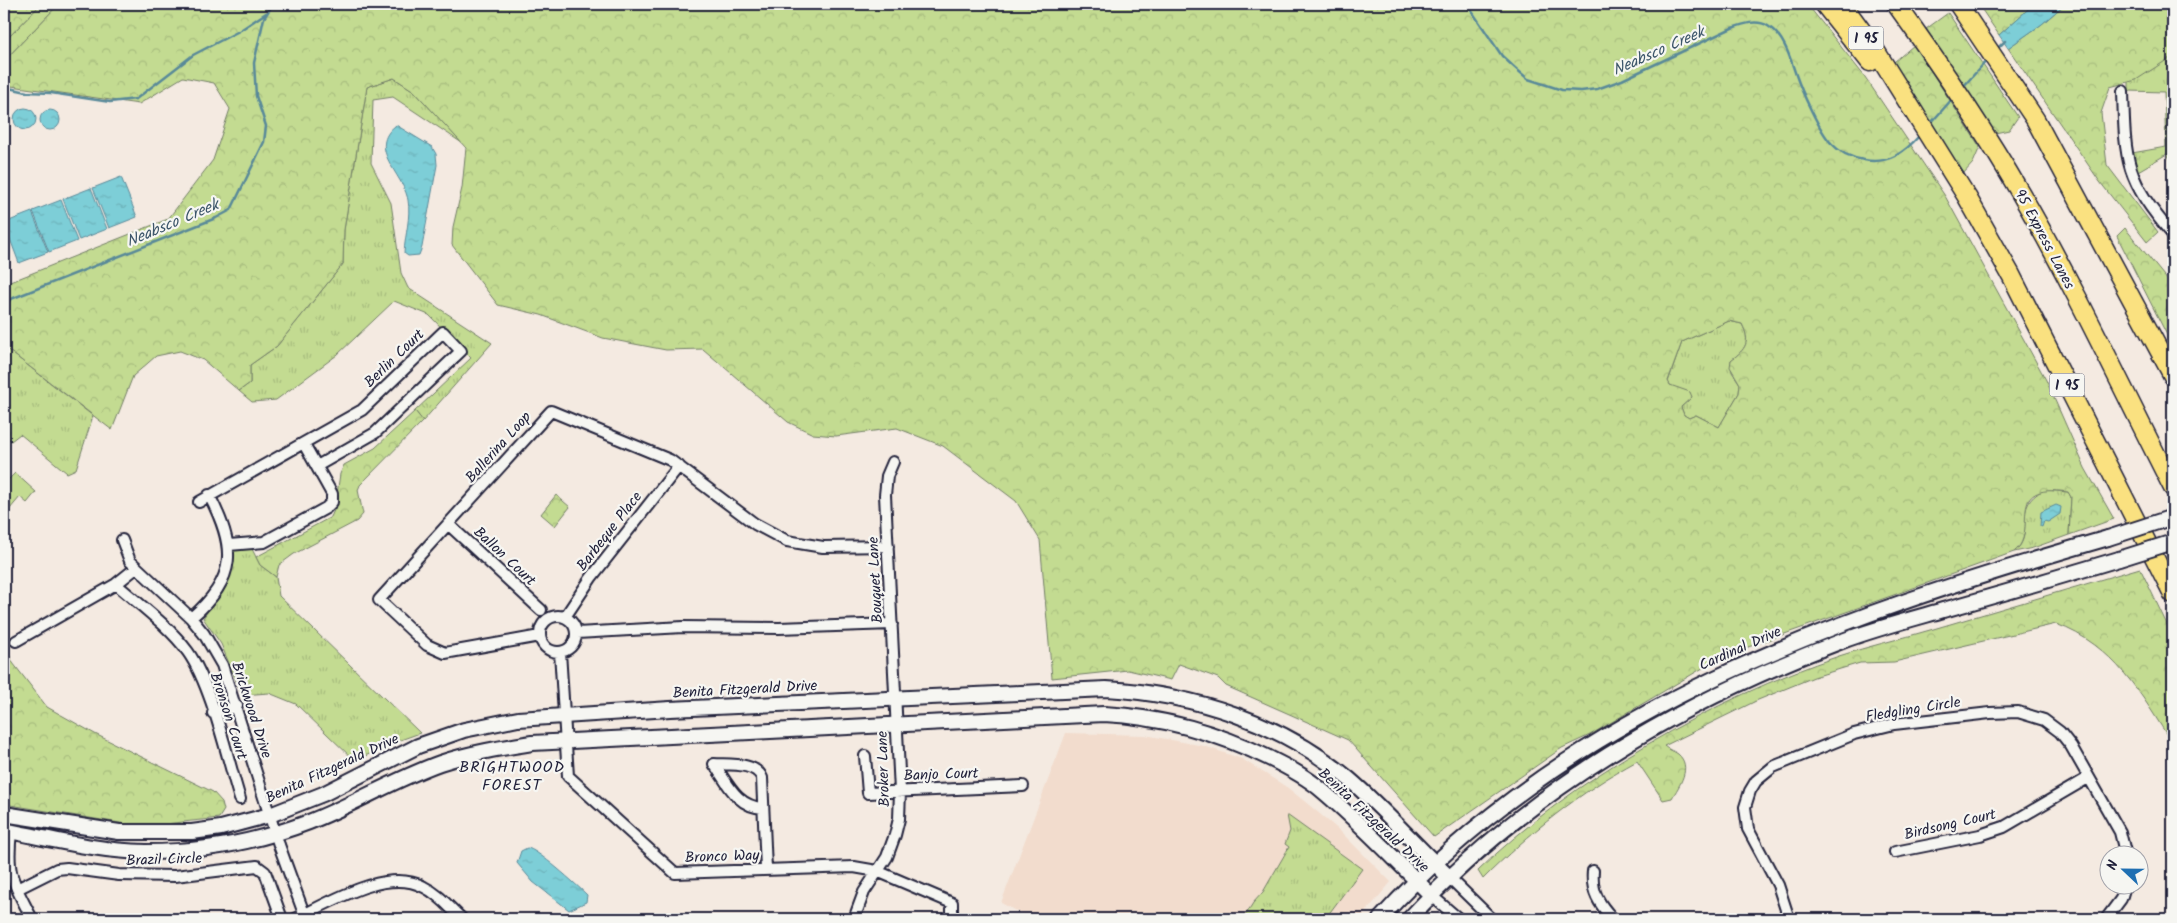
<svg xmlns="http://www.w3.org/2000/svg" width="2177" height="923" font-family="Kalam,sans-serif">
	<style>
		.built { fill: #f2dccd }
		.grass { fill: url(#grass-tufts); stroke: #727e66 }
		.forest { fill: url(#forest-crowns); stroke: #727e66; fill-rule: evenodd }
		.pitch { fill: #c3db91; stroke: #727e66 }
		.water { fill: url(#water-ripples); stroke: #598999 }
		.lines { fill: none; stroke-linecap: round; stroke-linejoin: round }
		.stream { stroke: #598999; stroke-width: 2.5 }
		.minor-casing { stroke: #22223b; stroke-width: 14 }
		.secondary-casing { stroke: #22223b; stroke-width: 18 }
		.motorway-casing { stroke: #22223b; stroke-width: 21 }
		.minor { stroke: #f6f6f2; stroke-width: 10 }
		.secondary { stroke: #f6f6f2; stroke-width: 14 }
		.motorway { stroke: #fae180; stroke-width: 18 }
		.secondary-bridge-casing { stroke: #22223b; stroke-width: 18; stroke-linecap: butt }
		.secondary-bridge { stroke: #f6f6f2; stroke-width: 14 }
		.labels { text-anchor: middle; stroke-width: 4.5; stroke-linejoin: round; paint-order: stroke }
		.shield { fill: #f6f6f2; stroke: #626272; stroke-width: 1 }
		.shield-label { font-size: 14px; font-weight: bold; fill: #22223b }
		.street-label { font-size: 15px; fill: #22223b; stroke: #f6f6f2 }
		.water-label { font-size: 16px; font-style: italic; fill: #3d566a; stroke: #f6f6f2 }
		.neighbourhood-label { font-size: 16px; letter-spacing: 1px; fill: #22223b; stroke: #f6f6f2 }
	</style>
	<defs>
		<pattern id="grass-tufts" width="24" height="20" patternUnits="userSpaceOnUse" patternTransform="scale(1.25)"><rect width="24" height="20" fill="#c3db91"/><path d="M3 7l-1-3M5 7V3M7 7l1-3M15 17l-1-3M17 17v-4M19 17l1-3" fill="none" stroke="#a7bc7e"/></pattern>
		<pattern id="forest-crowns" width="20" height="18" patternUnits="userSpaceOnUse" patternTransform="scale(1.25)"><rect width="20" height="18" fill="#c3db91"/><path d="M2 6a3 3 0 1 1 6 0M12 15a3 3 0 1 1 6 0" fill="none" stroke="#a7bc7e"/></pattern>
		<pattern id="water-ripples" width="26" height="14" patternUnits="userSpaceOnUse" patternTransform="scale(1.25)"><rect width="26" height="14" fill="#7dced7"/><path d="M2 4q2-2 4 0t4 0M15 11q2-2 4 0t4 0" fill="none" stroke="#6cb1b9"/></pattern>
	</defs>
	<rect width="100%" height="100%" fill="#f4eae1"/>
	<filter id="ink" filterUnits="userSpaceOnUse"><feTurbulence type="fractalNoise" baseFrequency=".02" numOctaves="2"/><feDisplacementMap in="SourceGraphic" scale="10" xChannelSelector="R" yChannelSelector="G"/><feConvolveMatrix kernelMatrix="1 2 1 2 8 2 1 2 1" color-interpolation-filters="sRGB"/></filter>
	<g filter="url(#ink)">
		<path class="built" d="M1066 733 1145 735 1204 746 1242 759 1288 788 1314 809 1340 831 1391 882 1360 919H1031L1001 903Z"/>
		<path class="grass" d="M41 4H59L4 61V42Z
			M2173 56V164L2167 154 2138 171 2132 153 2166 147 2164 92 2129 91V81Z
			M394 78 414 91 462 143 393 97 373 100 371 163 391 203 401 273 408 288 492 343 423 421 415 411 471 358 429 315 394 301 337 355 276 400 252 402 239 391 250 383V365L277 346 343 264 344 230 367 87Z
			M1729 321 1742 324C1751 342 1746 349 1731 360L1732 372 1740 384 1739 393 1719 427 1696 415 1689 418 1684 415 1681 407 1692 397 1670 385 1668 382 1682 342Z
			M4 347 93 416 76 469 67 473 20 434 11 441 4 434Z
			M2044 490 2068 492 2071 497 2069 535 2033 548 2014 552C2037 534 2010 506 2044 490Z
			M252 549 260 565 276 577 279 596 420 733 392 743 355 761 296 704 269 693 242 695 221 644 203 618 226 585 234 550Z
			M1287 815 1362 869 1325 919H1243L1253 903 1263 892 1289 847 1285 844 1290 831Z"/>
		<path class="forest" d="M4 4H41L4 42Z
			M59 4H1807L1865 77 1945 196 2046 380 2085 468 2114 519 2069 535 2071 497 2068 492C2001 482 2041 530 2014 552L1723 656 1590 735 1562 748 1434 837 1348 740 1226 686 1218 678 1179 664 1171 680 1128 670 1052 678 1040 540 1016 501 943 446 897 428 836 436 813 434 788 422 703 349 666 350 603 338 541 315 498 305 452 245 453 227 462 188 466 148 414 91 394 78 367 87 344 230 343 264 277 346 250 365V383L239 391 203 360 180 351 156 356 133 376 112 430 4 347V287L10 282 168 219 213 160 230 109 214 83 183 77 139 104 4 85V61ZM1729 321 1742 324C1751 342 1746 349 1731 360L1730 367 1740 384 1739 393 1719 427 1696 415 1689 418 1684 415 1681 407 1692 397 1690 392 1670 385 1668 381 1682 342Z
			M1978 4H2034L1999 35Z
			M2065 4H2173V56L2136 80 2110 87 2101 113 2107 165 2158 232 2147 242 2100 182 2008 48 2042 24Z
			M1948 13 2018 117 2009 130 1995 133 1926 29Z
			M1914 45 1980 147 1973 163 1963 174 1894 62Z
			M2125 228 2173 287V347L2117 236Z
			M415 411 423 421 360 485 358 490 363 514 357 521 294 554 279 565 276 577 260 565 256 557 331 517 335 508 340 474 344 465 375 448Z
			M556 495 570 507 555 526 541 514Z
			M2140 568 2173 637V745C2142 695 2114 645 2056 624L1894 662 1860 663 1814 677 1758 700 1664 746C1667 749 1674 751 1678 754 1693 767 1679 786 1672 798L1663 800 1637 761C1580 792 1529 833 1483 879L1478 871C1570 780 1716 697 1839 656 1869 646 1900 639 1930 630 2000 609 2070 589 2140 568Z
			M4 644 13 663 47 707 95 734 213 792 222 802 224 810 219 818 165 824H126L4 804Z"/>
		<path class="pitch" d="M15 473 36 492 27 503 20 497 4 516V484Z"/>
		<path class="water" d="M2034 4H2065L2042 24 2008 48 1999 35Z
			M14 119a11 11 0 1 1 22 0a11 11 0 1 1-22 0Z
			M40 120a10 10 0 1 1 20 0a10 10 0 1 1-20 0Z
			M396 125 432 147 436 154 437 165 422 247 419 255 408 256 404 253C405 235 411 217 408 200 403 173 366 149 396 125Z
			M121 177 137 217 109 228 93 188Z
			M91 188 107 229 79 240 63 199Z
			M61 200 77 241 49 252 33 211Z
			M32 212 48 252 19 263 4 223Z
			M2056 505 2061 507 2060 514 2048 522 2044 521 2042 527 2040 526 2041 512Z
			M527 848C536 848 578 886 587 895L586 902 569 910 533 882 517 863 521 851Z"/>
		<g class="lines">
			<path class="stream" d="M1467 4 1502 56 1515 68 1528 79 1562 90 1581 91 1597 89 1622 80 1732 28C1743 24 1757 19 1768 26 1785 37 1790 58 1796 75 1801 90 1820 132 1831 143 1839 152 1852 158 1864 160 1888 165 1905 152 1920 135
				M1997 49 2005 41
				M4 87 27 92 51 93 110 102 136 99 193 55 239 31 266 13
				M1962 88 1988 59
				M1930 124 1953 98
				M4 305 11 299 216 218 231 210 264 142 266 126 256 96 254 63 264 18 273 4"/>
			<g class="minor-casing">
				<path id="minor" d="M2123 91C2125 162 2125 179 2173 235
					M199 502 362 410 443 332 461 351 375 433 317 466
					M448 524 541 610
					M122 540 130 561 191 618 204 634 222 665 279 845 306 919
					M229 545 264 542 326 508 332 502V494L304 444
					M116 584C140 605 169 626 188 652 212 686 227 758 240 799
					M540 634a18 18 0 1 1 36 0a18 18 0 1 1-36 0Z
					M565 617 591 578 679 466
					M191 618C238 578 236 547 209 495
					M577 633 683 627 779 628 892 624
					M540 636 445 653 427 645 379 600 551 411 670 460 755 524 787 541 823 547 888 546
					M16 641 116 584 136 568
					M560 652 568 776 675 873 854 867 877 871 952 903V919
					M213 713 237 706
					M865 756 868 793 1023 786
					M763 808C737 807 728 784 714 764 729 765 756 762 762 778L766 869
					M11 832C6 876 13 881 32 919
					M1895 852 1980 835 2004 827 2088 778
					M1593 871C1591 892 1599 904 1613 919
					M1450 878 1492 919
					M17 889 57 869 67 868 119 875 175 876 257 866 265 872 282 919
					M1432 896 1459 919
					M295 919C331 902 386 867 424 887 439 894 450 908 462 919
					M854 919 864 892 887 857 895 835 899 819 900 791 885 495 887 476 893 462
					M1789 919 1778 885 1748 829 1745 807 1750 791 1756 781 1773 767 1854 734 1894 724 1990 713 2018 712 2044 720 2060 732 2071 746 2120 832 2126 856
					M2106 919 2121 899 2125 886"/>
			</g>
			<g class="secondary-casing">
				<path id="secondary" d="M4 814 119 832H192L221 828 270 815 323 794 418 746 464 730 518 719 670 709 1106 689C1194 694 1281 722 1349 779 1385 810 1416 846 1450 878
					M4 830C50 839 98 851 146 852 201 852 257 842 309 822 353 805 395 779 440 763 470 753 501 748 532 743L1104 714C1164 717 1217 732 1271 759 1287 767 1305 776 1319 788 1359 821 1395 860 1432 896
					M1380 919C1571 707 1841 615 2108 538
					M1409 919C1527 791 1681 701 1842 641 1877 628 1912 619 1947 609 2005 593 2062 576 2119 559"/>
			</g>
			<g class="motorway-casing">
				<path id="motorway" d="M1824 4 1870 62
					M1842 4 1872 45 1967 197 2011 275 2173 594
					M1896 4C1940 65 1983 128 2021 194 2076 289 2123 390 2173 488
					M1958 4 2035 119 2173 376"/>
			</g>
			<use href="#minor" class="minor"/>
			<use href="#secondary" class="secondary"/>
			<use href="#motorway" class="motorway"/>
			<g class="secondary-bridge-casing">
				<path id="secondary-bridge" d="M2108 538 2173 517
					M2119 559 2173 542"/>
			</g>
			<use href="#secondary-bridge" class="secondary-bridge"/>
		</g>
	</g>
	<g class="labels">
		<g class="shield">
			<rect x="1848.5" y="26.5" width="35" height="23" rx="4"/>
			<rect x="2049.5" y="373.5" width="35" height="23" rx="4"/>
		</g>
		<g class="shield-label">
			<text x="1866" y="43">I 95</text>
			<text x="2067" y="390">I 95</text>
		</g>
		<g class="street-label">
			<text transform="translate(2045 239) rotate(62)" y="5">95 Express Lanes</text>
			<text transform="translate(394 358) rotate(-44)" y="5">Berlin Court</text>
			<text transform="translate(498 447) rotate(-48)" y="5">Ballerina Loop</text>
			<text transform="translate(609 531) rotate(-52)" y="5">Barbeque Place</text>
			<text transform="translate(505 556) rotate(43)" y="5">Ballon Court</text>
			<text transform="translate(875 580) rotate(-93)" y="5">Bouquet Lane</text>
			<text transform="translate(1740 648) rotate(-24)" y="5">Cardinal Drive</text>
			<text transform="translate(745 689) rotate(-3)" y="5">Benita Fitzgerald Drive</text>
			<text transform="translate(1913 709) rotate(-9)" y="5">Fledgling Circle</text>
			<text transform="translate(252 710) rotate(72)" y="5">Brickwood Drive</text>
			<text transform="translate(229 716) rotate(72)" y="5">Bronson Court</text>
			<text transform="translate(332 768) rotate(-25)" y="5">Benita Fitzgerald Drive</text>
			<text transform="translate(883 769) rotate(-92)" y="5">Broker Lane</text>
			<text transform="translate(941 774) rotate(-2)" y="5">Banjo Court</text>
			<text transform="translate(1374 820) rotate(43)" y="5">Benita Fitzgerald Drive</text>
			<text transform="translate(1950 824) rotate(-13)" y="5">Birdsong Court</text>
			<text transform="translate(722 856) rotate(-2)" y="5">Bronco Way</text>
			<text transform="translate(164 859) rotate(-2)" y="5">Brazil Circle</text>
		</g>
		<g class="water-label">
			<text transform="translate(1658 50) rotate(-24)" y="6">Neabsco Creek</text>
			<text transform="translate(172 222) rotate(-23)" y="6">Neabsco Creek</text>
		</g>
		<g class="neighbourhood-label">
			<text x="512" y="772">BRIGHTWOOD<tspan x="512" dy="18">FOREST</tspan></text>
		</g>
	</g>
	<rect width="2177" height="923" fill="none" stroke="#f6f6f2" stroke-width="20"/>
	<rect x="10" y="10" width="2157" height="903" fill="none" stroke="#22223b" stroke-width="2" filter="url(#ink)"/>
	<g transform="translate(2124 870) rotate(292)"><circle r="24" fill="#f6f6f2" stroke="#a1a1a9"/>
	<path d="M0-4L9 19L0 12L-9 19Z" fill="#1f6fb2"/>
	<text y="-8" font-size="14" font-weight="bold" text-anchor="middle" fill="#22223b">N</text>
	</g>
</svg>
